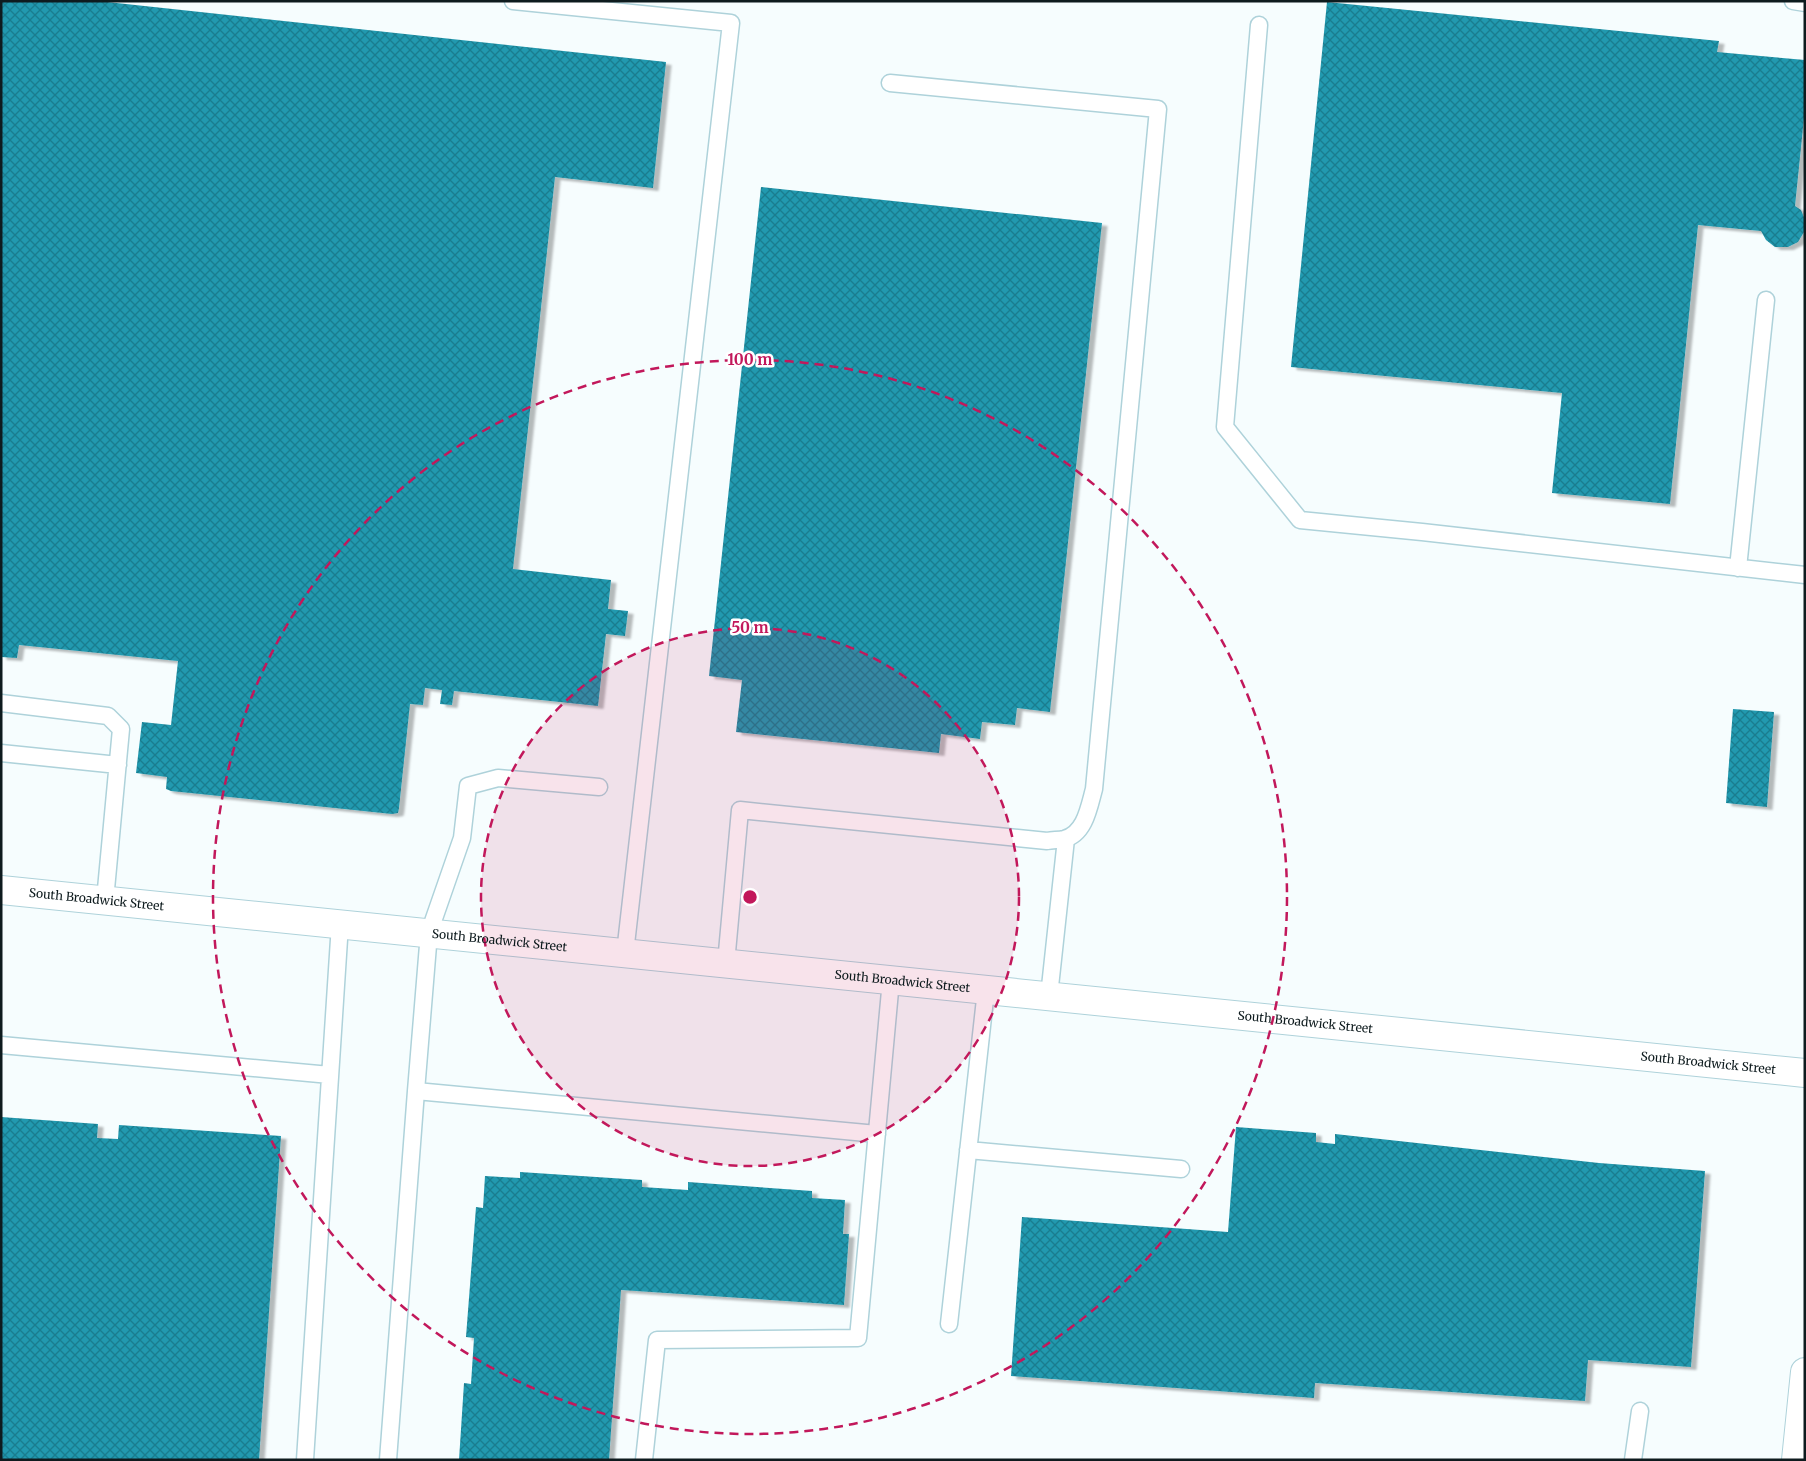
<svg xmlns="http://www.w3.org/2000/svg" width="1806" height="1461" font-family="Merriweather,serif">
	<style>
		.building { fill: url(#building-cross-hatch); filter: url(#shadow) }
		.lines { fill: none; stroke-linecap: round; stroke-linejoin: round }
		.service-casing { stroke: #aed2da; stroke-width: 19 }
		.minor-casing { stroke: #aed2da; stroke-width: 30 }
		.service { stroke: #fff; stroke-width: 16 }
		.minor { stroke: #fff; stroke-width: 28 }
		.ring { fill: none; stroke: #c2185b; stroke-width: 2.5; stroke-dasharray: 9 6 }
		.labels { text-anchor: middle; stroke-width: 5; stroke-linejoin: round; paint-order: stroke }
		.street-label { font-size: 12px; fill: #0e1b1e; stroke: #fff }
		.centre { fill: #c2185b; stroke: #fff; stroke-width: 2.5 }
		.ring-label { font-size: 15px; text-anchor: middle; font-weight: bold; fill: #c2185b; stroke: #fff; stroke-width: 5; stroke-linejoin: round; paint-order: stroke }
	</style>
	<defs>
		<pattern id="building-cross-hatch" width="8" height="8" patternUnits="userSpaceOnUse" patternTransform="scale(1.25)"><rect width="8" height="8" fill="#2199af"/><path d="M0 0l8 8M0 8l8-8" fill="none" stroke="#1b7c8e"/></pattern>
		<filter id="shadow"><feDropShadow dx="5.5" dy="3" stdDeviation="1" flood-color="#0004"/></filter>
	</defs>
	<rect width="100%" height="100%" fill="#f6fdfe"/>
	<path class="building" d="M1 1H98L666 62 653 188 555 177 513 569 611 580 608 609 628 611 625 636 606 634 598 706 454 691 452 705 440 704 442 690 425 688 423 705 410 704 399 808 398 813 392 814 171 791 166 789 167 777 136 773 142 722 171 725 178 661 19 645 17 658 1 657Z
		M1327 2 1719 41 1717 52 1805 60V108L1795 206 1801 210 1805 220 1804 232 1798 242 1788 247H1775L1766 240 1761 231 1698 225 1670 504 1552 493 1562 393 1291 367Z
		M761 187 1102 223 1050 712 1017 708 1015 725 982 722 980 739 941 734 939 753 736 732 742 680 709 676Z
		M1733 709 1774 712 1767 807 1726 803Z
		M1 1117 98 1124 97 1138 118 1139 119 1125 281 1136 259 1460H1Z
		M1236 1127 1316 1133V1142L1335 1144V1134L1599 1163 1705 1171 1691 1367 1588 1360 1585 1401 1315 1383 1314 1398 1011 1376 1022 1217 1228 1232Z
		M520 1172 642 1180V1187L688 1190V1182L812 1191V1198L845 1200 843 1234H849L844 1305 621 1290 609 1460H459L464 1383 471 1384 474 1338 466 1337 476 1207 483 1208 485 1176 520 1178Z"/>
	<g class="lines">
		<g class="service-casing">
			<path id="service" d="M513 1 731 23 625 953
				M1793 1 1805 3
				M1259 25 1225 427 1300 520 1422 532 1805 575
				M1738 568 1766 300
				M1 703 108 716 121 729 105 900
				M1 753 118 765
				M726 963 740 810 1047 841C1053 840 1059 840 1064 839 1085 834 1089 807 1094 789L1158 109 890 83
				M1049 996 1066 839
				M1 1045 330 1075
				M416 1091 429 933 462 838 468 786 498 778 599 787
				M968 1150 1181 1169
				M949 1324 986 990
				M305 1460 340 924
				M388 1460 416 1091 877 1134
				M644 1460 657 1340 858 1338 891 980
				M1633 1460 1640 1411"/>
		</g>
		<g class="minor-casing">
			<g id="minor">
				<path id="s1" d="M1 890 1805 1073"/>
				<path d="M1796 1460 1805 1372"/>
			</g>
		</g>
		<use href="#service" class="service"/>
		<use href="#minor" class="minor"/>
	</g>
	<circle cx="750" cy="897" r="269" fill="#c2185b" fill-opacity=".12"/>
	<g class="ring">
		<circle cx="750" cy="897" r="269"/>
		<circle cx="750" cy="897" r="537"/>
	</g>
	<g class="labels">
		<g class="street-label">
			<text dy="4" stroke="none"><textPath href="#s1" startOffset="96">South Broadwick Street</textPath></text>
			<text dy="4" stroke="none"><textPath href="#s1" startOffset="501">South Broadwick Street</textPath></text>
			<text dy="4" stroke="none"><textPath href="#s1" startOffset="906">South Broadwick Street</textPath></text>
			<text dy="4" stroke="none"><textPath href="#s1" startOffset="1311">South Broadwick Street</textPath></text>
			<text dy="4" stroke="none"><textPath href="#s1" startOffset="1716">South Broadwick Street</textPath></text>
		</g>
	</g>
	<circle cx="750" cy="897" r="8" class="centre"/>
	<g class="ring-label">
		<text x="750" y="365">100 m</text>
		<text x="750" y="633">50 m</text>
	</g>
	<rect width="1806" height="1461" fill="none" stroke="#0e1b1e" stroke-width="5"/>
</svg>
